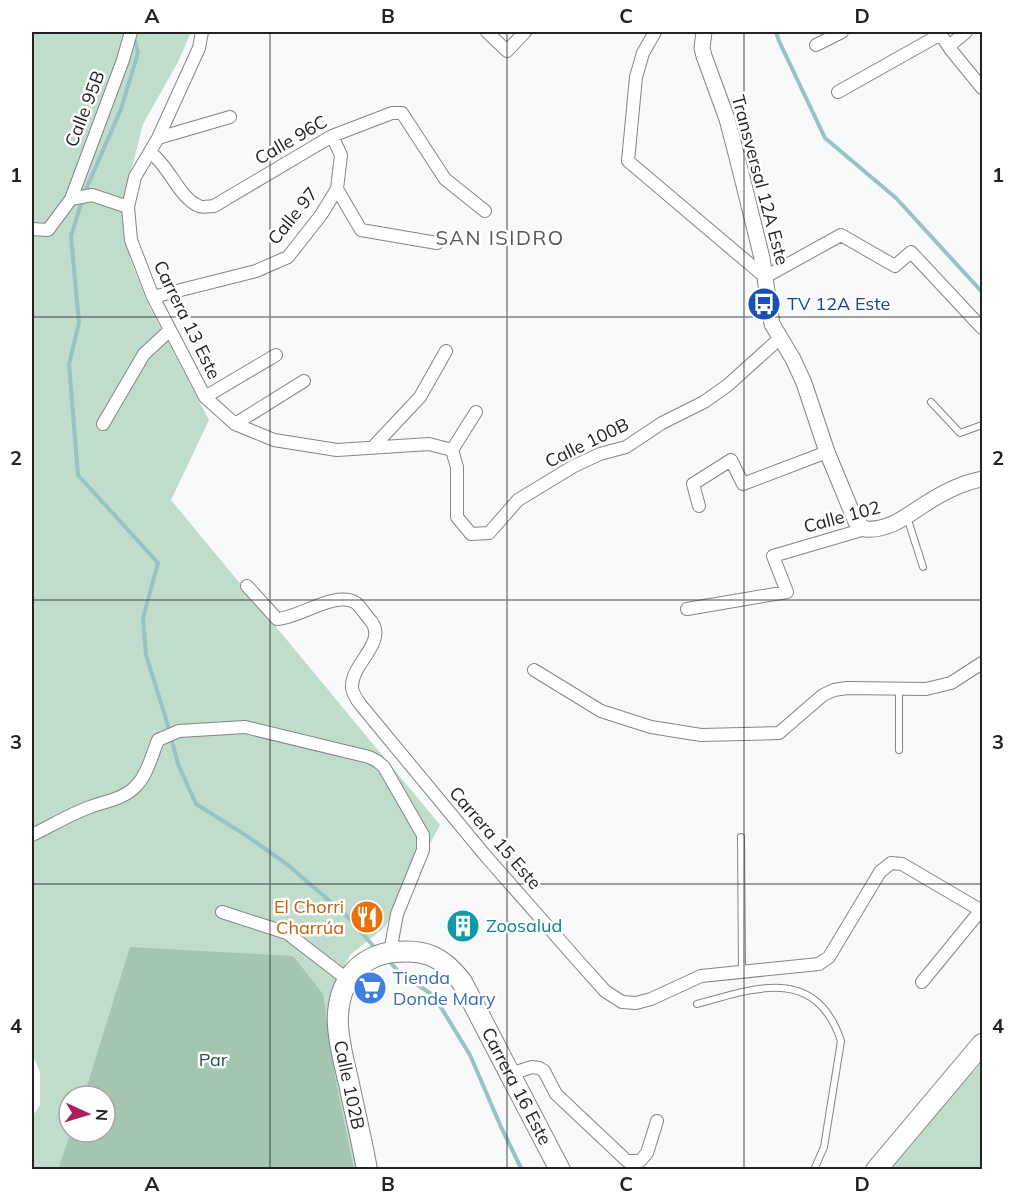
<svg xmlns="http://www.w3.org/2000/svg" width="1014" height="1201" font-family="Mulish,sans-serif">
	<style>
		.green { fill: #c0dcca; fill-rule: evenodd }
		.forest { fill: #a4c5b0 }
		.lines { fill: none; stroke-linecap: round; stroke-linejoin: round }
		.stream { stroke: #97c3c5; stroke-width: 4 }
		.service-casing { stroke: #838587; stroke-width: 8 }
		.minor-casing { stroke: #838587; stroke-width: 14 }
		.tertiary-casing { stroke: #838587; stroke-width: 17 }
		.primary-casing { stroke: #838587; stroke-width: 22 }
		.service { stroke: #fff; stroke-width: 6 }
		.minor { stroke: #fff; stroke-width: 12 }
		.tertiary { stroke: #fff; stroke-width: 15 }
		.primary { stroke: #fff; stroke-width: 20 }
		.grid { fill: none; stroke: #222223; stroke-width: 1.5; stroke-opacity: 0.55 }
		.labels { text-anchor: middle; stroke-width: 5; stroke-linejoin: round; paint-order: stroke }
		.street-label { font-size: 18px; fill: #222223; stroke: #fff }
		.transit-label { font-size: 18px; fill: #164399; stroke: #fff; text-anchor: start }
		.food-label { font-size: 18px; fill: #c56008; stroke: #fff; text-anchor: end }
		.culture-label { font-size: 18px; fill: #0d838f; stroke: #fff; text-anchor: start }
		.shop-label { font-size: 18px; fill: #366cbe; stroke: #fff; text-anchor: start }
		.park-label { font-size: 18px; fill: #21583b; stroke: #fff }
		.neighbourhood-label { font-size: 20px; letter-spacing: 1.5px; fill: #565759; stroke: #fff }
		.neatline { fill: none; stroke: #222223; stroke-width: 2 }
		.grid-label { font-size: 20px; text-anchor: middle; font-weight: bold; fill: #222223 }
	</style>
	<rect width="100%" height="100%" fill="#f7f9fb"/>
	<path class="green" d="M32 32H191L178 62 143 124 126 191 130 259 149 306 209 420 171 500 440 825 385 927 350 955 336 984 360 1169H32V1117L40 1105V1072L32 1053ZM69 1096H105V1132H69Z
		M982 1062V1169H887Z"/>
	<path class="forest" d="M130 947 293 956 323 994 336 1083 354 1169H58L71 1132H105V1096H84Z"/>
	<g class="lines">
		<path class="stream" d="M776 32 779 41 825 138 896 198 982 292
			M84 194 121 109 138 53 134 38
			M82 201 71 236 79 323 69 364 78 475 158 563 143 618 146 655 166 719 178 764 196 804 247 836 288 865 347 916 375 948
			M389 961 399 972 434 996 470 1055 501 1127 522 1170"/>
		<g class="service-casing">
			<path id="service" d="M931 402 960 433 982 425
				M907 517 923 567
				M899 750V689
				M741 837 742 972
				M697 1004C755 988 816 965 841 1041L824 1147 814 1170"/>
		</g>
		<g class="minor-casing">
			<path id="minor" d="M202 32 199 48 158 138 135 177 128 207 131 240 153 297 205 397 235 424 274 440 337 450 429 444 452 450 457 467V517L471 534 489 533 518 500 574 466 600 454 626 447 662 423 704 402 728 385 779 339
				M487 32 507 51 525 32
				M655 32 643 53 636 77 628 161 765 277 841 235 895 266 911 252 982 328
				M939 32 951 50 982 88
				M816 45 842 32
				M949 46 966 32
				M838 92 941 34
				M158 138 230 117
				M151 153C169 166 180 199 199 206 203 208 210 206 214 206L332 136 392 113H402L445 179 485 211
				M337 189 361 230 437 243
				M71 199 123 60 131 32
				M32 229 48 230 71 199 92 195 128 207
				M153 297 256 271 288 257 321 215 337 189 341 155 332 136
				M205 397 276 355
				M103 424 144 354 170 330
				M235 424 304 381
				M372 448 420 397 446 351
				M452 450 476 412
				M699 506 693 484 731 460 743 484 827 452
				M247 586 277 619C299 618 336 590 356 603 361 607 366 616 371 621 388 643 350 664 352 688 353 693 357 700 360 704L484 854 579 962 605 991 622 1002 636 1003 651 999 701 976 819 964 829 957 880 872 891 863 902 864 982 911
				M687 609 787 592 773 556 865 529
				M534 670 601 711 651 727 701 735 779 733 823 695 834 690 847 688 926 689 951 683 982 663
				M32 835C51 826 70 814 90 807 106 801 124 799 136 786 147 775 152 755 158 740L179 731 245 727 369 757 377 761 384 767 423 835V850L397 914 390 952
				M222 912 287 933 348 980
				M922 982 981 910
				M510 1074 532 1067 539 1068 544 1071 556 1094 627 1161H640L647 1153 657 1121"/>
		</g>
		<g class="tertiary-casing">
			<path id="tertiary" d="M704 32 702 48 704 56 727 119 738 161 762 258 772 324 793 359 804 383 827 452 856 522 865 529C887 531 904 518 922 506 940 494 961 483 982 479"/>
		</g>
		<g class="primary-casing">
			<g id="primary">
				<path id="s1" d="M367 1170C362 1141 355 1113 349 1084 341 1048 327 1007 352 974 362 961 379 953 395 952 426 949 443 957 462 982L560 1170"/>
				<path d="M876 1170 982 1044"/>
			</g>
		</g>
		<use href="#service" class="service"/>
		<use href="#minor" class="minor"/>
		<use href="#tertiary" class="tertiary"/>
		<use href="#primary" class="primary"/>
	</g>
	<path class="grid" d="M270 32V1170M507 32V1170M744 32V1170M32 317H982M32 600H982M32 884H982"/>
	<defs>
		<g id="bus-disc" transform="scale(1.725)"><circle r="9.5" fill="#1a4fb4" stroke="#fff"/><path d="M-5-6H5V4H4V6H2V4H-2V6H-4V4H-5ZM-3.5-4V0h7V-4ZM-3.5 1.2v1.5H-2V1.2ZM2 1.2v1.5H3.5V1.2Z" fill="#fff"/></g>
		<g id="restaurant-disc" transform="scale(1.725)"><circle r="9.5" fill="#e8710a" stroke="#fff"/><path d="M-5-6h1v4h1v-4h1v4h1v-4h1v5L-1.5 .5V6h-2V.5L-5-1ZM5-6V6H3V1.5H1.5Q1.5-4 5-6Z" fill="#fff"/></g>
		<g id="building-disc" transform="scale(1.725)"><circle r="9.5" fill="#0f9aa8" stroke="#fff"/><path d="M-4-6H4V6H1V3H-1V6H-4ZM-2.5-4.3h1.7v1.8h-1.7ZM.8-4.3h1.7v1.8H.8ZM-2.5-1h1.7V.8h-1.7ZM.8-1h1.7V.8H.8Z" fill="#fff"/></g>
		<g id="supermarket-disc" transform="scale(1.725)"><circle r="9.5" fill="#3f7fe0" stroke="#fff"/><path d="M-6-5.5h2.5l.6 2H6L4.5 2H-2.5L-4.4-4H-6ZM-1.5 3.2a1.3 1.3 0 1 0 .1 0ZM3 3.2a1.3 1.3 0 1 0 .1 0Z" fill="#fff"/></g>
	</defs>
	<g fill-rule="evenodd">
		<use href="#bus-disc" x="764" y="304"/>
		<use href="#restaurant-disc" x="367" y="917"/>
		<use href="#building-disc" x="463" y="926"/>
		<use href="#supermarket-disc" x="370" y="988"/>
	</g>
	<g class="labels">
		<g class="street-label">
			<text transform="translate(85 109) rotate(-69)" y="6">Calle 95B</text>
			<text transform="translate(291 140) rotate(-30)" y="6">Calle 96C</text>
			<text transform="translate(760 180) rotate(75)" y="6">Transversal 12A Este</text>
			<text transform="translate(293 216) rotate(-51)" y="6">Calle 97</text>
			<text transform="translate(187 320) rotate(64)" y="6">Carrera 13 Este</text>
			<text transform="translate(587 443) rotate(-26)" y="6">Calle 100B</text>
			<text transform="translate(842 517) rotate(-15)" y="6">Calle 102</text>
			<text transform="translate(495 838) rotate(49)" y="6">Carrera 15 Este</text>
			<text transform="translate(349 1085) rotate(78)" y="6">Calle 102B</text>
			<text dy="6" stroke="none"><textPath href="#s1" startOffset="447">Carrera 16 Este</textPath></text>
		</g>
		<g class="transit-label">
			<text x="787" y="310">TV 12A Este</text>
		</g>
		<g class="food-label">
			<text x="344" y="913">El Chorri<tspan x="344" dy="21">Charrúa</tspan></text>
		</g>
		<g class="culture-label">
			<text x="486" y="932">Zoosalud</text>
		</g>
		<g class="shop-label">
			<text x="393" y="984">Tienda<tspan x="393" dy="21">Donde Mary</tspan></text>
		</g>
		<g class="park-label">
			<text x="213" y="1066">Par</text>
		</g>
		<g class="neighbourhood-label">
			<text x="500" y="245">SAN ISIDRO</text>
		</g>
	</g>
	<rect width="1014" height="1201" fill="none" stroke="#ffffff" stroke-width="66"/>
	<g transform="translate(87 1114) rotate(94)"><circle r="28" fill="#ffffff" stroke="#a7a7a7" stroke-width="1.5"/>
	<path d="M0-4.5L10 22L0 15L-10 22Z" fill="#ab1e5d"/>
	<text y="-9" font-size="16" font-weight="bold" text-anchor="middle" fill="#222223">N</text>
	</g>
	<rect x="33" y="33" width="948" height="1135" class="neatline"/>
	<g class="grid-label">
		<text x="152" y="23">A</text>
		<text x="388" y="23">B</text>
		<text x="626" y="23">C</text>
		<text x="862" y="23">D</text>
		<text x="16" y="182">1</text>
		<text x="998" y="182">1</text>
		<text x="16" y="465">2</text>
		<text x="998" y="465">2</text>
		<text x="16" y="749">3</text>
		<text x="998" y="749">3</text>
		<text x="16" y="1033">4</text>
		<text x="998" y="1033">4</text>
		<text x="152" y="1191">A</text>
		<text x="388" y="1191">B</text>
		<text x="626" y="1191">C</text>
		<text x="862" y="1191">D</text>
	</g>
</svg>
